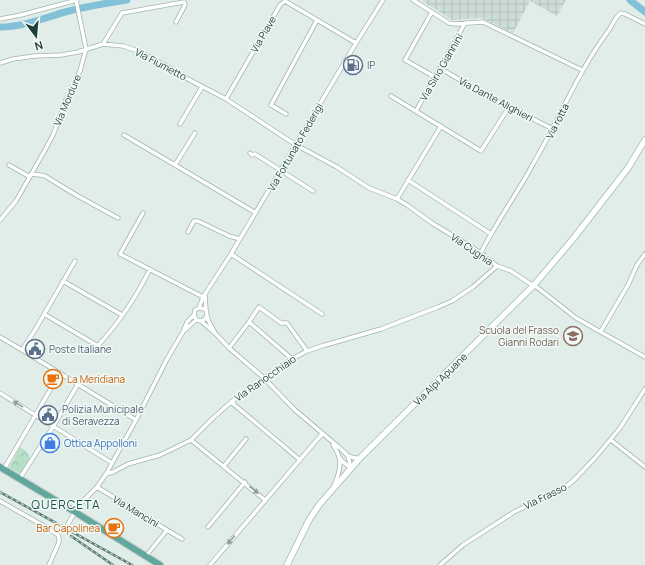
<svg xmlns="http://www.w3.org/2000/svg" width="645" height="565" font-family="Manrope,sans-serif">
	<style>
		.industrial { fill: url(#industrial-grid) }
		.park { fill: url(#park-crowns) }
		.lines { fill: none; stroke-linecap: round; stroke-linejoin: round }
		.river { stroke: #82c1d8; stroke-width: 7 }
		.street-casing { stroke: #a2b5b0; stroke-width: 5 }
		.secondary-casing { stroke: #9dbab3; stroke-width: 7 }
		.primary-casing { stroke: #c0c9c8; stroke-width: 8 }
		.street { stroke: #fff; stroke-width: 3.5 }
		.secondary { stroke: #fff; stroke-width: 5.5 }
		.primary { stroke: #60a79c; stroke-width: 6 }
		.rail-casing { stroke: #597b75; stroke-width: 2.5 }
		.rail { stroke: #f1f9f6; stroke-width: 1; stroke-dasharray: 3; stroke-linecap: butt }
		.oneway { fill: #8f9f9c }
		.labels { text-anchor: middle; stroke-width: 3; stroke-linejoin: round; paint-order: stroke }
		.street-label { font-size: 10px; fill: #1f3f3a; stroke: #f1f9f6 }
		.service-label { font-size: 10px; fill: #4e5e75; stroke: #f1f9f6; text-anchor: start }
		.education-label { font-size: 10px; fill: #785e54; stroke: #f1f9f6; text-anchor: end }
		.food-label { font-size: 10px; fill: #c56008; stroke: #f1f9f6; text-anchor: start }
		.shop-label { font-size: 10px; fill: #366cbe; stroke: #f1f9f6; text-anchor: start }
		.quarter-label { font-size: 12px; letter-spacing: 1px; fill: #19534b; stroke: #f1f9f6 }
	</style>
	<defs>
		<pattern id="industrial-grid" width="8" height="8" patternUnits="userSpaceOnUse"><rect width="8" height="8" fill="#ceddd8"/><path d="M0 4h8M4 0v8" fill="none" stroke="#b0bfba"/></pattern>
		<pattern id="park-crowns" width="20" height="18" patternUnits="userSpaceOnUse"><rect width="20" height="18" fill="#b6e0c6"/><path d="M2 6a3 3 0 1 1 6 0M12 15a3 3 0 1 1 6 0" fill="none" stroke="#9cc1ab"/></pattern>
	</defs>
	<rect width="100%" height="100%" fill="#e0ede8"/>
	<path class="industrial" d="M421 0H566L557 16 530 1 513 33 482 18 452 20Z"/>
	<path class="park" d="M20 447 26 451 30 458 21 473H19L10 468V466Z"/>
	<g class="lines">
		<path class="river" d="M630 0 645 12
			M0 27C24 27 46 17 69 11 88 6 107 3 127 0"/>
		<g class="street-casing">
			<path id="street" d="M413 0 449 23 455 24 483 22 582 70
				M432 12 405 60 435 77
				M0 19 21 15 77 0
				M103 44 122 13 184 2 185 5 176 22
				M0 63 13 59 35 56 61 55 78 52 103 44 123 46 138 51 163 64 186 78 226 99 296 145 337 167 369 188 397 199 407 205 432 223 481 253 497 266 511 271 529 283 538 288 576 318 645 357
				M440 68 485 95 553 129
				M391 96 481 151 509 107
				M226 99 280 5 285 1 356 43
				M416 111 465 23
				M286 114 271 105 317 20
				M180 124 202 87
				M124 135 175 165 256 213
				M250 153 252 155 255 154 313 191
				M9 165 30 177
				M175 165 195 133
				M31 174 40 175 45 176 76 195 118 218
				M408 180 491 234
				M397 199 441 126
				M143 213 120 254 203 297
				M0 220 16 201 45 150 53 135 60 116 65 102 80 71 86 49 76 0
				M188 232 194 221H198L229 236 240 239
				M481 253C486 241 494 230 500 219 511 201 523 183 533 164 559 120 578 71 609 30 613 24 615 17 621 13L625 14 645 24
				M231 254 322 314
				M63 281 122 315
				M205 295 206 310 207 315 205 319 201 321 196 320 194 315 195 310 199 308 204 309 206 310
				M199 308 203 297 231 254 356 43 383 0
				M44 314 98 346
				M207 315 208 320 214 331
				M201 321 217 335 229 348 264 378 295 410 341 449 348 456 351 468
				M249 322 292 359
				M185 330 196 320
				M601 331 628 285 637 265 645 254
				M0 337 22 350 136 420
				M229 348 249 322 259 307 281 323H287L307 351
				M95 349C117 325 136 298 150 269
				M22 350 35 330 75 261
				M0 393 112 463
				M231 402 300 460
				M191 440 265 500
				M611 440 645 467
				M333 445C344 460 340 471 334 486
				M348 456 355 458H360
				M340 458 343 462 351 468
				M224 466 246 439
				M4 469 60 373
				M106 474 113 472 128 464 160 455 191 440 212 419 231 402 292 359 307 351 322 346 381 329 438 307 452 301 473 287 497 266
				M20 478 53 427 78 384
				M97 487 167 530 146 556
				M0 501 49 529 58 535 59 539V542L49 565
				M68 524 75 512 82 502 97 487 106 474 136 420 167 359 183 332 187 322 194 315
				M208 527 245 482
				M167 530 182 539
				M210 565 322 434
				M440 565 463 545 514 512 564 488 573 481 595 458 620 428 645 389"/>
		</g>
		<g class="secondary-casing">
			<path id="secondary" d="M287 565 309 520 319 505 360 458 534 285 573 239 628 168 645 140"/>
		</g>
		<g class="primary-casing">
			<path id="primary" d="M0 467 75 512 160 565"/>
		</g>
		<use href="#street" class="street"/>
		<use href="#secondary" class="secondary"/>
		<use href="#primary" class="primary"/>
		<g class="rail-casing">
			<path id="rail" d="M0 492 132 565
				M71 536 113 565"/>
		</g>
		<use href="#rail" class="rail"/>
	</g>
	<defs><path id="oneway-solid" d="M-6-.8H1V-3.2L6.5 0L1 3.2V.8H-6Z"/></defs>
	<g class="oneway">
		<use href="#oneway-solid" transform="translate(18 404) rotate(-148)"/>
		<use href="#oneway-solid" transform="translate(254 490) rotate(40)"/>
		<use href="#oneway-solid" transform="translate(231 540) rotate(130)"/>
	</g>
	<defs>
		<g id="fuel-ring" transform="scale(1)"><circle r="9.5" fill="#f1f9f6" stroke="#5c6f8a" stroke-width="1.5"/><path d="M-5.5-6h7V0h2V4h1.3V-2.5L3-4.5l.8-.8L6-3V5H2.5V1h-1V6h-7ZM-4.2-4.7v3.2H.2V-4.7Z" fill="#5c6f8a"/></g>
		<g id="school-ring" transform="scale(1)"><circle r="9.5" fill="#f1f9f6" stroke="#8d6e63" stroke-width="1.5"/><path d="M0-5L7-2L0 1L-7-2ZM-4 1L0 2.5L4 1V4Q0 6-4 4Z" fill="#8d6e63"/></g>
		<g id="civic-ring" transform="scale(1)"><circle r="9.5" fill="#f1f9f6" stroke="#5c6f8a" stroke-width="1.5"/><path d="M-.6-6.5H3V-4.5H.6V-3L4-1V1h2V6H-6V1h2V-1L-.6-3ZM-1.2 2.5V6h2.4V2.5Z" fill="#5c6f8a"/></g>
		<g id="cafe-ring" transform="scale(1)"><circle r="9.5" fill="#f1f9f6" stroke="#e8710a" stroke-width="1.5"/><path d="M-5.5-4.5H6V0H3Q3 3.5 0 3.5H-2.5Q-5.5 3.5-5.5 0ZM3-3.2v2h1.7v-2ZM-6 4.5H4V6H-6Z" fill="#e8710a"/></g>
		<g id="shop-ring" transform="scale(1)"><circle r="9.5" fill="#f1f9f6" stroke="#3f7fe0" stroke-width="1.5"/><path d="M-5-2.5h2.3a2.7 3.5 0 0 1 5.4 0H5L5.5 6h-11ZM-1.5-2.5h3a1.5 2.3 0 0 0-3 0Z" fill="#3f7fe0"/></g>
	</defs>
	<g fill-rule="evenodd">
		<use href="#fuel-ring" x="353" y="65"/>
		<use href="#school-ring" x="573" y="336"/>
		<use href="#civic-ring" x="35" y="349"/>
		<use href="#cafe-ring" x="53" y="379"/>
		<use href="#civic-ring" x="48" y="415"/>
		<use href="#shop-ring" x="50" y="443"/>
		<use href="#cafe-ring" x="114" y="528"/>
	</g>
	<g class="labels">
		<g class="street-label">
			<text transform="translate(263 34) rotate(-60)" y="4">Via Piave</text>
			<text transform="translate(161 64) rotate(28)" y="4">Via Fiumetto</text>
			<text transform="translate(441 67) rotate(-60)" y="4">Via Sirio Giannini</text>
			<text transform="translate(496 99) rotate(28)" y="4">Via Dante Alighieri</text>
			<text transform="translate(67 100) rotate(-67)" y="4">Via Mordure</text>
			<text transform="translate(557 121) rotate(-63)" y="4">Via rotta</text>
			<text transform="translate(295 147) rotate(-60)" y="4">Via Fortunato Federigi</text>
			<text transform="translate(472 249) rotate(34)" y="4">Via Cugnia</text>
			<text transform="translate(265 378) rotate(-35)" y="4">Via Ranocchiaio</text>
			<text transform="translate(440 379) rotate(-44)" y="4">Via Alpi Apuane</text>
			<text transform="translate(545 496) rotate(-26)" y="4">Via Frasso</text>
			<text transform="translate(136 511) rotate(31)" y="4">Via Mancini</text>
		</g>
		<g class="service-label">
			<text x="367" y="69">IP</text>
			<text x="49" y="353">Poste Italiane</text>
			<text x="62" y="413">Polizia Municipale<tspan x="62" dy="12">di Seravezza</tspan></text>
		</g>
		<g class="education-label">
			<text x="559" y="334">Scuola del Frasso<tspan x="559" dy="12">Gianni Rodari</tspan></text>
		</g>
		<g class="food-label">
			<text x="67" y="383">La Meridiana</text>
			<text x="100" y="532" text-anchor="end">Bar Capolinea</text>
		</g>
		<g class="shop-label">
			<text x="64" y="447">Ottica Appolloni</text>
		</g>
		<g class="quarter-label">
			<text x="66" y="509">QUERCETA</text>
		</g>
	</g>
	<g transform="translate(36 36) rotate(164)" stroke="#f1f9f6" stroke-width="3" paint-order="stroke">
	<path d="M0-3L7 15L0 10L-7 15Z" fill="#1f3f3a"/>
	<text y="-6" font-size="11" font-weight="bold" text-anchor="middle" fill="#1f3f3a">N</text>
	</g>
</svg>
